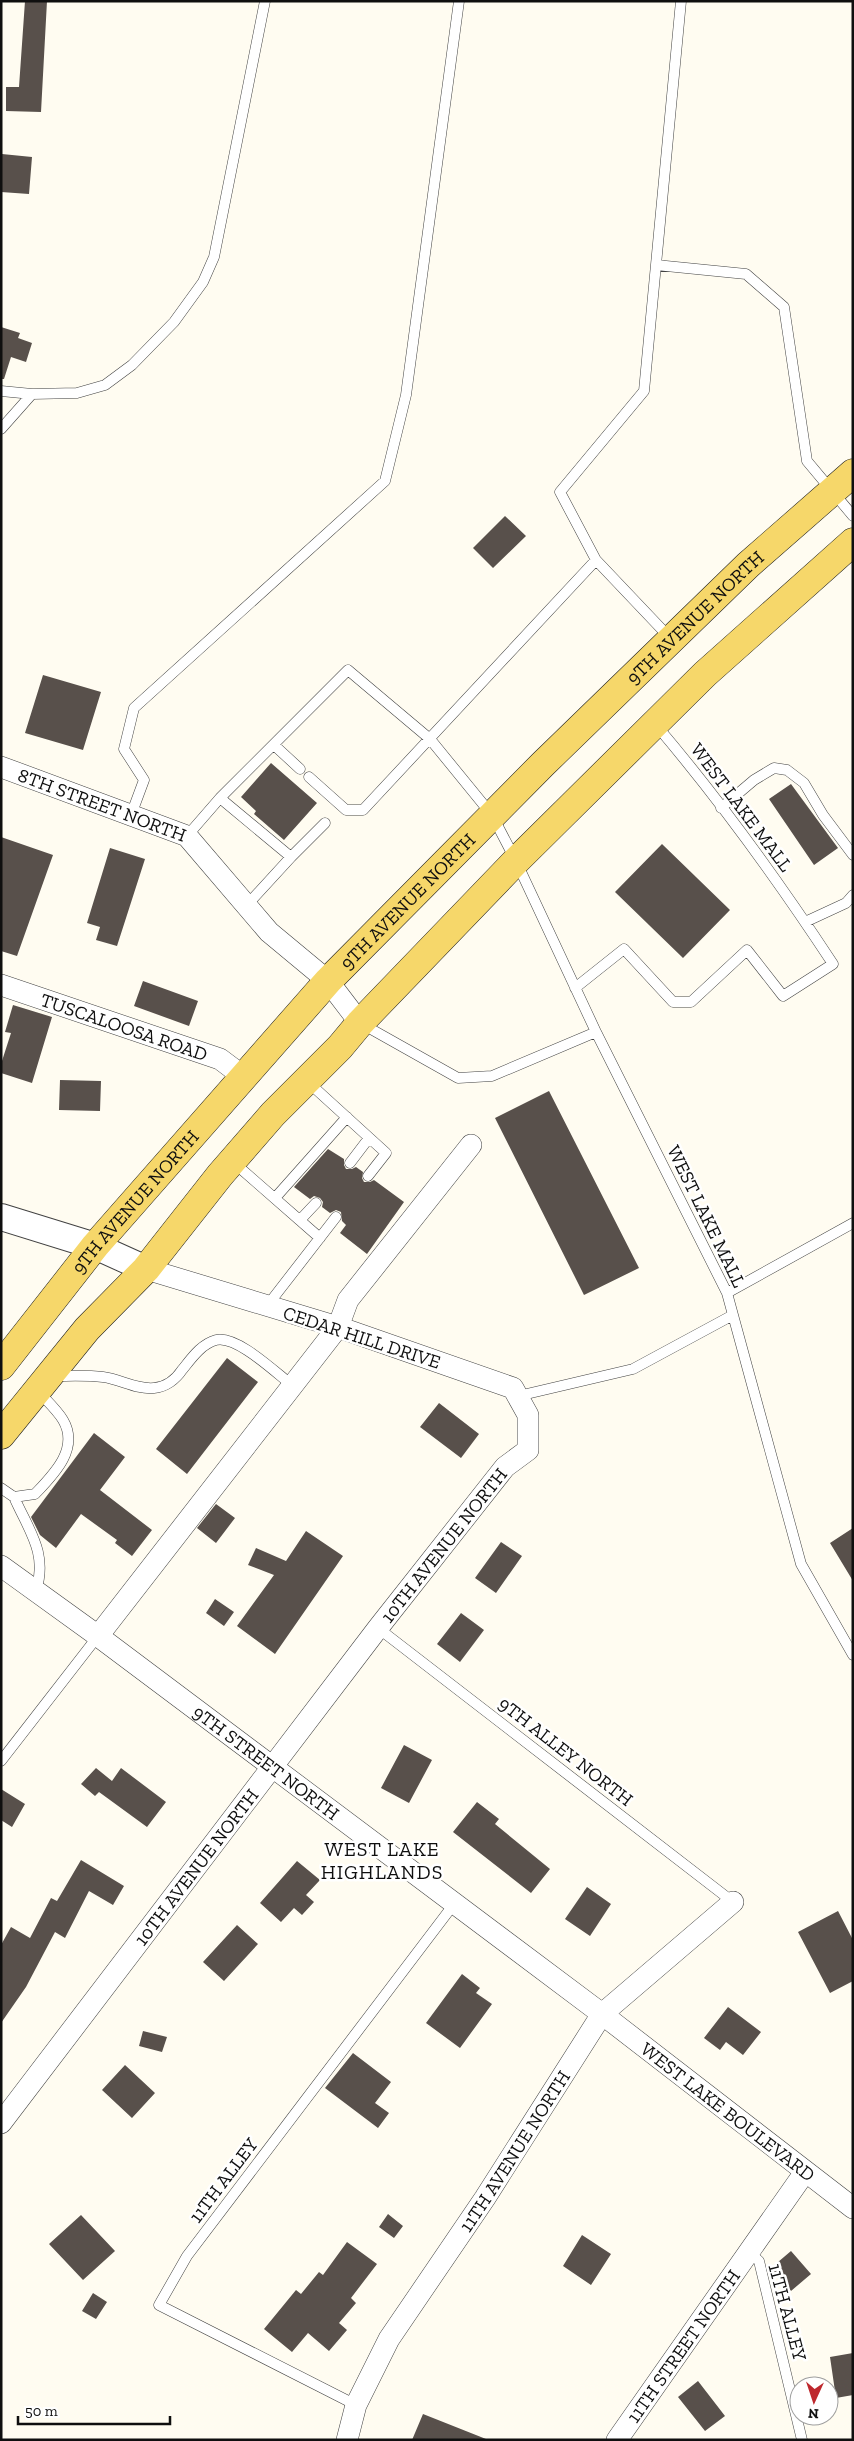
<svg xmlns="http://www.w3.org/2000/svg" width="854" height="2441" font-family="'Zilla Slab',serif">
	<style>
		.building { fill: #58504b }
		.lines { fill: none; stroke-linecap: round; stroke-linejoin: round }
		.service-casing { stroke: #424242; stroke-width: 11 }
		.minor-casing { stroke: #424242; stroke-width: 22 }
		.tertiary-casing { stroke: #424242; stroke-width: 28 }
		.primary-casing { stroke: #202020; stroke-width: 29 }
		.service { stroke: #fff; stroke-width: 10 }
		.minor { stroke: #fff; stroke-width: 21 }
		.tertiary { stroke: #fff; stroke-width: 26 }
		.primary { stroke: #f6d76a; stroke-width: 28 }
		.labels { text-anchor: middle; stroke-width: 5; stroke-linejoin: round; paint-order: stroke }
		.street-label { font-size: 19px; fill: #0f0f0f; stroke: #fff }
		.neighbourhood-label { font-size: 20px; letter-spacing: 1px; fill: #0f0f0f; stroke: #fff }
	</style>
	<rect width="100%" height="100%" fill="#fffcf1"/>
	<path class="building" d="M25 1H47L41 112 6 111V87H19Z
		M2 154 32 157 29 194 1 192Z
		M1 327 20 333 18 338 32 343 26 362 11 357 4 379H1Z
		M505 516 526 536 493 568 473 548Z
		M43 675 101 692 83 750 25 733Z
		M271 763 317 803 284 840 254 814 256 811 241 797Z
		M791 784 838 848 814 865 769 799Z
		M1 837 53 855 17 956 1 951Z
		M662 844 730 910 683 958 615 892Z
		M110 848 145 859 117 946 96 940 100 927 87 923Z
		M143 981 198 1001 189 1026 134 1006Z
		M13 1005 52 1017 32 1083 1 1073V1064L11 1033 5 1032Z
		M60 1080 101 1081 100 1111 59 1110Z
		M549 1091 639 1268 584 1295 495 1118Z
		M328 1149 344 1159V1165L346 1169H352L356 1167 363 1172 362 1178 364 1182H370L374 1180 404 1202 367 1254 340 1233 346 1225 342 1221 341 1212 336 1210 330 1213 322 1207 323 1202 320 1198 314 1196 310 1199 294 1187Z
		M227 1358 258 1382 187 1474 156 1449Z
		M439 1403 479 1434 461 1458 420 1427Z
		M94 1433 125 1457 100 1490 152 1530 132 1556 115 1543 117 1540 81 1514 56 1548 40 1535 31 1517Z
		M216 1504 235 1518 216 1543 197 1528Z
		M853 1528V1581L830 1543Z
		M306 1531 343 1556 275 1654 237 1626 274 1575 248 1565 256 1548 286 1561Z
		M501 1542 522 1556 496 1593 475 1578Z
		M215 1599 234 1612 224 1626 206 1613Z
		M461 1613 484 1630 460 1662 437 1644Z
		M404 1745 432 1760 409 1803 381 1788Z
		M96 1768 112 1781 121 1768 166 1802 147 1827 99 1792 95 1796 81 1784Z
		M1 1789 25 1804 12 1827 1 1820Z
		M477 1802 499 1819 495 1824 550 1869 531 1893 453 1832Z
		M81 1860 124 1886 113 1905 89 1891 65 1938 55 1932 26 1987 1 2023V1945L11 1927 30 1938 51 1898 57 1901Z
		M297 1861 320 1880 306 1895 314 1902 302 1915 294 1908 281 1922 260 1903Z
		M587 1887 611 1904 590 1936 565 1919Z
		M838 1911 853 1940V1981L830 1993 798 1932Z
		M237 1925 258 1944 224 1981 203 1962Z
		M462 1974 480 1988 476 1993 492 2004 460 2048 426 2023Z
		M728 2007 761 2032 743 2055 726 2042 720 2050 704 2038Z
		M143 2031 167 2037 162 2052 139 2046Z
		M353 2053 391 2082 375 2103 389 2113 378 2128 325 2088Z
		M125 2065 155 2093 132 2118 102 2090Z
		M388 2214 403 2226 394 2238 379 2227Z
		M81 2215 115 2251 83 2280 49 2244Z
		M582 2235 611 2254 591 2285 563 2266Z
		M347 2242 377 2264 351 2298 356 2303 339 2323 347 2330 329 2351 308 2333 292 2352 264 2329 296 2290 301 2294 319 2272 323 2275Z
		M791 2251 811 2274 791 2291 771 2268Z
		M93 2293 107 2302 96 2319 82 2311Z
		M853 2353V2395L836 2398 830 2357Z
		M698 2381 725 2416 705 2431 678 2397Z
		M423 2414 486 2439V2440H412Z"/>
	<g class="lines">
		<g class="service-casing">
			<path id="service" d="M656 265 746 274 784 307 807 461 853 516
				M1 391 32 394 77 393 105 385 132 365 174 322 203 282 214 257 265 1
				M1 429 32 394
				M596 560 560 492 644 391 681 1
				M274 745 300 769
				M309 777 346 810H363L596 560 671 639
				M721 808 754 780 774 768 787 770 804 783 823 815 853 855
				M131 815 144 780 124 749 134 708 385 481 406 395 459 1
				M187 836 220 798
				M291 857 325 823
				M246 906 291 857 220 798 348 670 430 739 492 815 516 861 596 1032 727 1293 801 1564 853 1655
				M805 922 846 903 853 895
				M575 988 624 949 673 1002H691L747 950 783 996 833 964C779 882 719 799 656 725
				M362 1024 458 1078 492 1076 596 1032
				M308 1082 386 1153 368 1176
				M232 1161 320 1238
				M350 1163 369 1138
				M275 1198 347 1117
				M300 1220 316 1203
				M727 1293 853 1223
				M267 1306 336 1217
				M53 1376C69 1376 87 1375 103 1377 120 1379 137 1390 154 1388 166 1387 176 1379 182 1370 191 1359 201 1344 216 1340 237 1335 276 1373 293 1386
				M518 1396 633 1369 733 1315
				M1 1488 14 1497 35 1494C53 1475 80 1449 63 1420 57 1410 46 1400 38 1391
				M14 1497C29 1531 48 1553 36 1591
				M378 1628 733 1902
				M1 1761 98 1636
				M750 2253 759 2261 802 2440
				M356 2405 159 2305 187 2256 454 1904"/>
		</g>
		<g class="minor-casing">
			<g id="minor">
				<path id="s1" d="M1 767 187 836 269 932 328 981 360 1023"/>
				<path id="s2" d="M1 985 220 1059 244 1077"/>
				<path id="s3" d="M1 1566 98 1636 602 2014 853 2208"/>
				<path d="M98 1636 338 1327 348 1300 471 1145"/>
				<path id="s4" d="M1 2123 378 1628 505 1467 528 1450V1415L513 1388 338 1327 146 1269"/>
				<path id="s5" d="M347 2440 356 2405 389 2339 485 2198 602 2014 733 1902"/>
				<path id="s6" d="M617 2440 805 2172"/>
			</g>
		</g>
		<g class="tertiary-casing">
			<path id="tertiary" d="M1 1217 95 1246 146 1269"/>
		</g>
		<g class="primary-casing">
			<g id="primary">
				<path id="s7" d="M1 1366 95 1246 328 981 543 764 748 565 853 473"/>
				<path d="M1 1435 87 1329 146 1269 220 1175 273 1114 340 1047 360 1023 516 861 705 674 853 542"/>
			</g>
		</g>
		<use href="#service" class="service"/>
		<use href="#minor" class="minor"/>
		<use href="#tertiary" class="tertiary"/>
		<use href="#primary" class="primary"/>
	</g>
	<g class="labels">
		<g class="street-label">
			<text dy="7" stroke="none"><textPath href="#s7" startOffset="1022">9TH AVENUE NORTH</textPath></text>
			<text dy="7" stroke="none"><textPath href="#s1" startOffset="108">8TH STREET NORTH</textPath></text>
			<text transform="translate(742 807) rotate(53)" y="7">WEST LAKE MALL</text>
			<text dy="7" stroke="none"><textPath href="#s7" startOffset="618">9TH AVENUE NORTH</textPath></text>
			<text dy="7" stroke="none"><textPath href="#s2" startOffset="130">TUSCALOOSA ROAD</textPath></text>
			<text dy="7" stroke="none"><textPath href="#s7" startOffset="212">9TH AVENUE NORTH</textPath></text>
			<text transform="translate(707 1216) rotate(64)" y="7">WEST LAKE MALL</text>
			<text transform="translate(362 1337) rotate(18)" y="7">CEDAR HILL DRIVE</text>
			<text dy="7" stroke="none"><textPath href="#s4" startOffset="728">10TH AVENUE NORTH</textPath></text>
			<text transform="translate(566 1751) rotate(38)" y="7">9TH ALLEY NORTH</text>
			<text dy="7" stroke="none"><textPath href="#s3" startOffset="330">9TH STREET NORTH</textPath></text>
			<text dy="7" stroke="none"><textPath href="#s4" startOffset="322">10TH AVENUE NORTH</textPath></text>
			<text dy="7" stroke="none"><textPath href="#s3" startOffset="909">WEST LAKE BOULEVARD</textPath></text>
			<text dy="7" stroke="none"><textPath href="#s5" startOffset="336">11TH AVENUE NORTH</textPath></text>
			<text transform="translate(223 2180) rotate(-53)" y="7">11TH ALLEY</text>
			<text transform="translate(788 2312) rotate(75)" y="7">11TH ALLEY</text>
			<text dy="7" stroke="none"><textPath href="#s6" startOffset="115">11TH STREET NORTH</textPath></text>
		</g>
		<g class="neighbourhood-label">
			<text x="382" y="1856">WEST LAKE<tspan x="382" dy="23">HIGHLANDS</tspan></text>
		</g>
	</g>
	<rect width="854" height="2441" fill="none" stroke="#0f0f0f" stroke-width="5"/>
	<g transform="translate(814 2401) rotate(183)"><circle r="24" fill="#ffffff" stroke="#9f9f9f"/>
	<path d="M0-4L9 19L0 12L-9 19Z" fill="#be282d"/>
	<text y="-8" font-size="14" font-weight="bold" text-anchor="middle" fill="#0f0f0f">N</text>
	</g>
	<path d="M18 2416v8h152v-8" fill="none" stroke="#0f0f0f" stroke-width="2.5"/>
	<text x="25" y="2416" font-size="15" fill="#0f0f0f" stroke="#ffffff" stroke-width="4" paint-order="stroke">50 m</text>
</svg>
